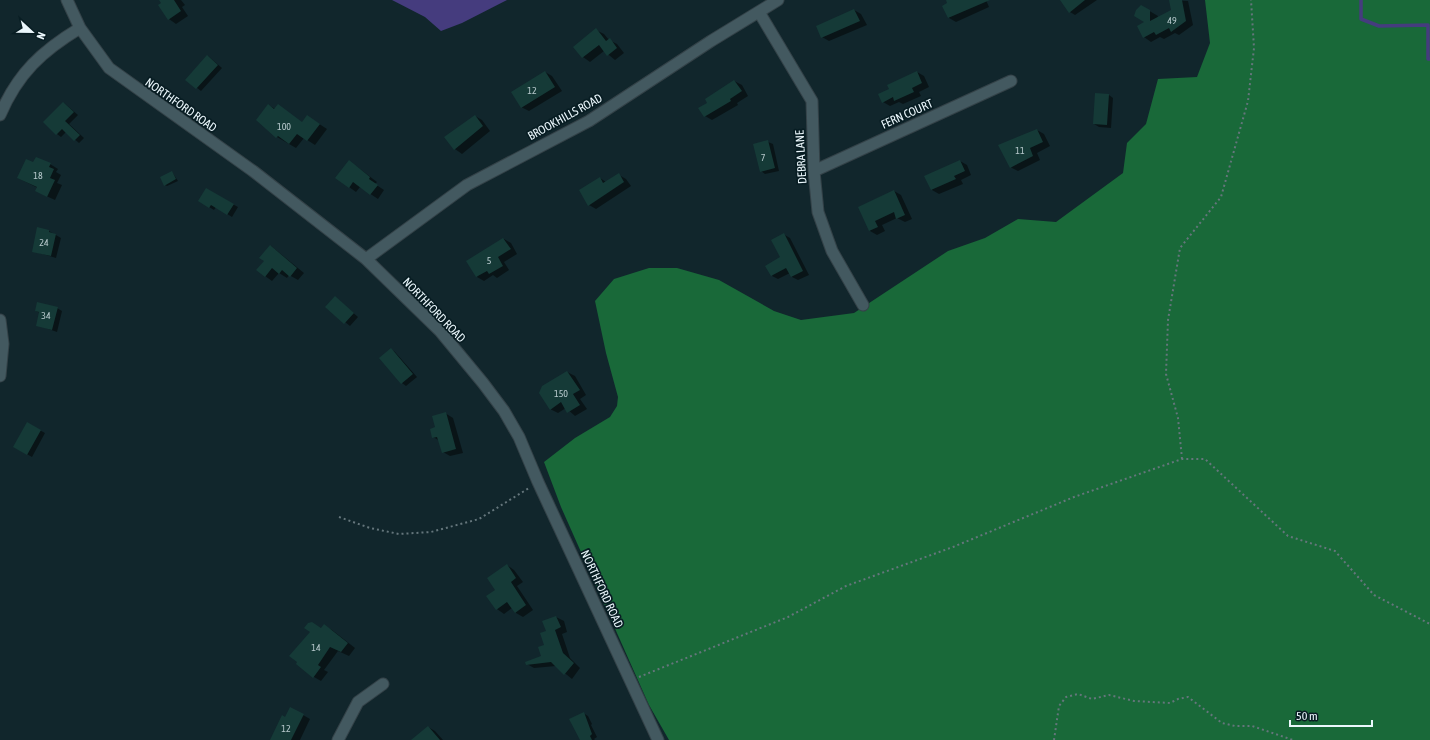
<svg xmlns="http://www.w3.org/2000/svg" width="1430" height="740" font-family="'Asap Condensed',sans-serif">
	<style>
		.forest { fill: #196939 }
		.water { fill: #453c7e }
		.shadow { fill: #0007 }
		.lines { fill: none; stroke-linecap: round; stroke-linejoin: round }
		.stream { stroke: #453c7e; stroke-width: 3.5 }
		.building { fill: #153a37 }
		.minor-casing { stroke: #344248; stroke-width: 13 }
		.path { stroke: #65767c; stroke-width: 2; stroke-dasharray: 2 3; stroke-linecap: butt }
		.minor { stroke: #435960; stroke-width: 11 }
		.labels { text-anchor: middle; stroke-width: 3.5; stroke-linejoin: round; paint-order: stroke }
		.number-label { font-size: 10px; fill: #b6c8cb }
		.street-label { font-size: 12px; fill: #ebf7fc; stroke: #081d23 }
	</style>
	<rect width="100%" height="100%" fill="#11262c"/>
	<path class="forest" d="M1205 0H1430V740H669L649 705 561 507 544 462 575 438 610 417 617 406 618 397 606 353 595 301 614 279 649 268H677L719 280 774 311 801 320 854 313 948 251 985 238 1018 219 1056 222 1123 173 1127 143 1146 124 1158 79 1197 77 1210 43Z"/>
	<path class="water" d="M392 0H507L462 23 441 31 425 17Z"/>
	<path class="shadow" d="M160 0H181L185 5 182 7 188 16 176 24 169 19 160 5 163 4Z
		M948 0H986L989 7 956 22 949 18Z
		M1067 0H1097L1075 15 1070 12Z
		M1170 0 1188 1 1193 25 1179 35 1175 33 1164 39 1160 37 1151 42 1144 37 1146 22 1141 6 1158 16 1157 18 1173 11Z
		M854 10 861 14 867 25 829 41 822 37Z
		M596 30 604 34 609 40 617 44 624 53 615 60 604 51 590 62 583 57Z
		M208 56 222 68 201 91 187 80Z
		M545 72 552 76 562 91 529 111 521 107Z
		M917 72 924 76 929 87 919 92 921 96 903 104 899 102 890 106 883 102 890 89Z
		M734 81 742 85 748 96 737 103 738 105 712 120 705 116 708 103Z
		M1109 95 1113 98 1111 128 1099 127 1094 124Z
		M64 103 78 115 69 124 84 138 79 143 66 132 61 137 57 134Z
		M268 105 302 123 307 116 327 129 315 145 304 138 296 148 277 137 257 120Z
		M475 116 482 120 490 131 462 154 455 149 446 137Z
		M1037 130 1044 134 1050 146 1037 153 1040 160 1018 171 1010 167Z
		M768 142 773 144 779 171 765 174 761 171Z
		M960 161 967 165 971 175 961 180 963 184 939 194 932 190 926 176Z
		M34 164H50L58 169 56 172 61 175 57 183 62 185 55 200 44 195 38 188 18 178Z
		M356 166 377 182 375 184 384 190 378 199 360 187 356 192 349 187Z
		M172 172 178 181 167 186 165 185Z
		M619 175 626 179 631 186 596 209 589 205 600 178 606 182Z
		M207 190 238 207 232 217 216 207 214 210 209 207Z
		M894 191 901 195 912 219 905 222 897 218 882 225 885 231 877 235 870 231 859 207Z
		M49 231 61 238 56 258 33 251Z
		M783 234 790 238 809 275 798 280 792 277 790 273 778 279 772 276 781 257Z
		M504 239 511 243 517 254 504 262 509 270 497 278 493 275 484 281 477 277Z
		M271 246 304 273 298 280 289 275 287 278 279 273 272 281 265 276V261Z
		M335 297 358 317 350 326 326 307Z
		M57 308 62 311 57 332 37 325 40 313 36 311Z
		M391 349 395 352 417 377 406 386 402 383Z
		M567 372 575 376 586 395 580 399 587 409 575 416 566 408 558 413 550 409Z
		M445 413 453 418 463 453 450 456 443 452 440 441 433 437 436 428Z
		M27 423 45 433 32 457 14 447Z
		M507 565 514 570 523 582 517 586 533 610 523 617 516 613 512 608 504 614 497 609Z
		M556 617 564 621 567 632 562 634 570 658 580 668 572 679 556 666 534 668 527 664 542 657 547 632Z
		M312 623 322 629 324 626 332 630 355 648 349 656 338 651 324 670 328 672 321 681 314 677 311 632Z
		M583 713 588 716 592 724 591 725 597 737 594 739 595 740H581Z
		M303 715 310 719 300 740H271L285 718Z
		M428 727 435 731 443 740H412Z"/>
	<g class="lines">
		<path class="stream" d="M1361 0V19L1379 26 1428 25V59H1430"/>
	</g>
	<path class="building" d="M159 0H174L181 11 168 20 158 5 161 3Z
		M946 0H990L948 18 942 6 947 3Z
		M1060 0H1085L1069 13Z
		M1169 0H1182L1186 21 1171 32 1169 28 1156 35 1154 32 1143 38 1137 26 1144 22 1134 16 1136 10 1141 5 1150 10V21L1171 10Z
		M854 9 860 21 821 38 816 26Z
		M596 28 606 41 610 38 617 48 607 56 599 45 582 58 573 47Z
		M207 55 218 65 196 89 185 80Z
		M545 71 555 87 521 108 511 92Z
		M917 71 922 83 912 88 914 92 894 101 893 97 882 103 878 94 889 89 887 85Z
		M734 80 742 91 730 99 731 101 704 117 698 108 707 103 705 99Z
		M1095 93 1109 94 1107 125 1093 124Z
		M63 102 74 112 65 121 80 135 74 141 62 129 56 135 43 122Z
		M268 104 274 109 278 104 302 122 307 115 320 124 307 141 297 134 289 144 278 136 276 138 256 120Z
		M475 115 483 126 454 150 444 137Z
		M1037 129 1043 142 1030 148 1033 156 1010 168 998 145Z
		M768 140 775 168 760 172 753 144Z
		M36 157 51 163 49 167 54 169 50 178 55 180 47 197 35 191 37 187 17 178 26 159 33 162Z
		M349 160 370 177 369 179 378 185 370 195 353 182 349 188 335 178Z
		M960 160 965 171 954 176 956 179 931 190 924 176Z
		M172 171 176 179 164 186 160 177Z
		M619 173 624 182 588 206 579 190 600 177 603 183Z
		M206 188 234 204 227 215 211 205 209 208 198 201Z
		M894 190 905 215 896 219 894 212 875 221 878 227 869 231 858 207Z
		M37 227 49 230V232L56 234 51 256 32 252Z
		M784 233 803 271 791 277 786 268 771 276 765 266 780 257 771 240Z
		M503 238 511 249 498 257 503 266 489 274 487 271 476 277 466 261Z
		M270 245 297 268 290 277 282 270 279 274 272 268 265 277 256 270 264 261 259 258Z
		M335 296 354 313 344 324 325 307Z
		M37 302 58 307 52 330 36 326 39 312 35 311Z
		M391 348 413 374 401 384 379 358Z
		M567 371 580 390 573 394 580 405 567 413 561 402 550 410 539 393 542 386Z
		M446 412 456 449 442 453 437 437 432 438 430 429 435 427 432 416Z
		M27 422 41 430 27 455 13 447Z
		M507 564 516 578 511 582 526 605 515 613 507 602 496 610 486 596 495 590 487 578Z
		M556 616 561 627 555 630 563 653 574 663 564 675 551 662 526 665 525 662 541 656 538 647 544 645 540 633 546 631 542 621Z
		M312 622 321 628 324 624 348 643 341 652 330 647 318 665 321 667 313 678 296 664 297 662 289 656 310 632 304 628 308 623Z
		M290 707 304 714 291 740H270L282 715 285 717Z
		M584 712 592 734 590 736 592 740H580L569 719Z
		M428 726 440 740H411Z"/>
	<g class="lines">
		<g class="minor-casing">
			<path id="minor" d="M67 0 80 28 109 68 253 171 366 259 440 331 483 383 504 411 519 437 538 482 658 740
				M759 12 812 101 814 171 818 212 832 251 863 305
				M0 115C18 73 42 51 80 28
				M814 171 1011 81
				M366 259 467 185 589 121 711 41 778 0
				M0 320 3 344 0 376
				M338 740 358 702 383 684"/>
		</g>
		<path class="path" d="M1182 459 1178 418 1166 374 1168 320 1180 248 1221 197 1248 101 1254 48 1251 0
			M339 517 370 528 399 534 431 532 479 519 529 488
			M639 677 788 617 846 586 953 547 1074 497 1182 459H1205L1288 536 1335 551 1374 595 1430 624
			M1054 740 1059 706 1066 697 1078 694 1092 699 1109 695 1134 701 1170 703 1178 699 1188 697 1222 723 1235 726H1252L1293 740"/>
		<use href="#minor" class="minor"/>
	</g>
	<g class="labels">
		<g class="number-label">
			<text x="1172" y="24">49</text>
			<text x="532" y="94">12</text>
			<text x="284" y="130">100</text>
			<text x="1020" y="154">11</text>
			<text x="763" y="161">7</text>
			<text x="38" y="179">18</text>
			<text x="44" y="246">24</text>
			<text x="489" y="264">5</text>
			<text x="46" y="319">34</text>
			<text x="561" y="397">150</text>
			<text x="316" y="651">14</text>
			<text x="286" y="732">12</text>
		</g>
		<g class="street-label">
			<text transform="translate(181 105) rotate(35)" y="4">NORTHFORD ROAD</text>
			<text transform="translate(907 114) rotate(-24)" y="4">FERN COURT</text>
			<text transform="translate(565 117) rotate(-29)" y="4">BROOKHILLS ROAD</text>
			<text transform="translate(801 157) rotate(-93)" y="4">DEBRA LANE</text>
			<text transform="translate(434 310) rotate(46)" y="4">NORTHFORD ROAD</text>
			<text transform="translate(602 589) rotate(65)" y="4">NORTHFORD ROAD</text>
		</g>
	</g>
	<g transform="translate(32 32) rotate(112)" stroke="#081d23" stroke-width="3" paint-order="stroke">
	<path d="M0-3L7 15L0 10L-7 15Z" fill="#ebf7fc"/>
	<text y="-6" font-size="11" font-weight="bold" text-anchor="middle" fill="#ebf7fc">N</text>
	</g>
	<path d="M1290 720v6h82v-6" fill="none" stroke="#ebf7fc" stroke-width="2"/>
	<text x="1296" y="720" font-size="12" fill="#ebf7fc" stroke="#081d23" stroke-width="3" paint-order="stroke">50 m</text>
</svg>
